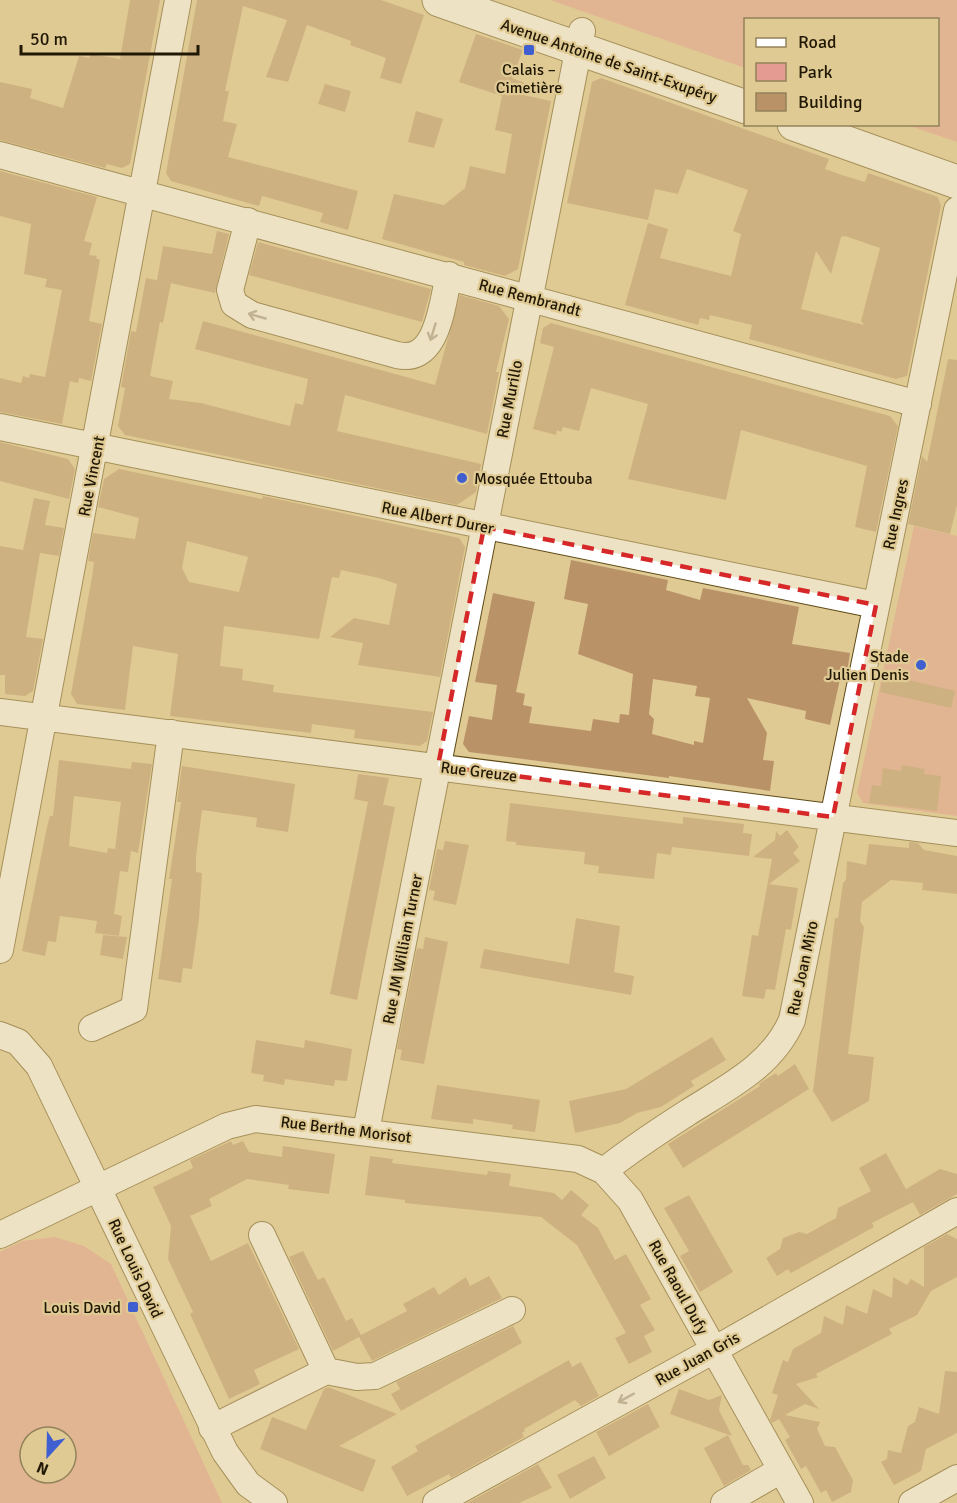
<svg xmlns="http://www.w3.org/2000/svg" width="957" height="1503" font-family="Signika,sans-serif">
	<style>
		.green { fill: #e49b91; fill-rule: evenodd }
		.building { fill: #b99268; fill-rule: evenodd }
		.lines { fill: none; stroke-linecap: round; stroke-linejoin: round }
		.street-casing { stroke: #5e4a15; stroke-width: 28 }
		.secondary-casing { stroke: #5e4a15; stroke-width: 35 }
		.street { stroke: #fff; stroke-width: 26 }
		.secondary { stroke: #fff; stroke-width: 33 }
		.oneway { stroke: #9b978e }
		.marked { fill: none; stroke: #d62828; stroke-width: 4.5; stroke-dasharray: 12 8; stroke-linejoin: round }
		.poi-dot { fill: #3f5fd1; stroke: #e0ca94; stroke-width: 2 }
		.labels { text-anchor: middle; stroke-width: 4.5; stroke-linejoin: round; paint-order: stroke }
		.street-label { font-size: 16px; fill: #201804; stroke: #e0ca94 }
		.poi-label { font-size: 16px; fill: #201804; stroke: #e0ca94; text-anchor: end }
	</style>
	<rect width="100%" height="100%" fill="#e0ca94"/>
	<path class="green" d="M550 0H957V142L907 125 938 124V20H746L745 68Z
		M914 526 957 536V816L863 803 857 793Z
		M55 1237 84 1246 111 1264 222 1503H0V1252L22 1241ZM30 1437H66V1473H30Z"/>
	<path class="building" d="M130 0H160L130 164 122 168 107 164 105 168 0 140V82L32 89 30 98 63 108 79 56 89 58 91 54 120 59Z
		M197 0H381L424 15 401 84 380 78 386 58 350 45 351 41 307 25 288 82 266 77 287 20 243 6 225 91H229L223 121 237 124 228 157 358 191 348 230 320 222 323 213 262 196 259 206 171 181 166 173Z
		M476 34 523 50 512 78 525 83 519 94 551 101 518 269 505 276 464 265V262L382 239 394 194 444 205 465 188 470 166 505 174 512 134 495 130 502 96 459 82Z
		M601 78 829 159 825 169 845 176 865 182 868 173 938 197 941 206 907 376 896 379 749 339 752 325 710 315 709 320 700 318 698 325 625 305 648 223 668 229 660 258 731 276 741 234 733 231 748 190 687 169 678 194 655 189 648 220 567 203 592 82ZM845 236 880 248 861 321 864 325 801 309 816 251 831 274 841 237Z
		M325 84 351 91 345 112 318 104Z
		M416 111 443 119 434 148 408 142Z
		M0 171 97 197 84 241 92 243 89 255 97 256 96 258 100 260 89 321 102 324 91 381 79 378 78 383 70 381 62 424 0 412V378L21 383 23 376 29 378 30 374 45 377 62 290 45 287 47 279 24 274 31 224 0 216Z
		M217 231 229 234 215 293 157 280 163 246 212 254Z
		M258 242 431 289 422 322 249 275Z
		M146 278 171 283 163 323 160 322 150 376 173 381 169 399 201 403 290 426 295 403 303 405 308 379 195 349 203 321 435 385 460 295 499 306 509 319 496 372H499L487 434 345 395 337 431 481 464 476 492 457 505 125 435 118 426 125 388 121 387 131 331 136 332Z
		M551 323 890 416 898 426 876 532 855 527 867 466 741 430 726 500 628 479 648 404 591 388 579 431 563 427 561 432 557 430 556 435 533 429 554 347 540 343 543 328Z
		M948 359 957 360V505L950 534 908 524 922 456 927 462Z
		M0 442 68 459 75 469 69 499 0 481Z
		M119 469 262 499 263 496 459 538 465 547 440 677 358 665 363 643 330 637 354 618 389 625 397 584 379 578 341 570 339 578 332 577 319 639 224 626 220 666 243 669 242 680 274 685 273 692 433 712 427 741 420 746 354 738 355 730 312 724 311 733 170 716 178 654 133 646 125 710 77 704 71 694 92 577 94 562 88 561 93 533 135 539 139 518 98 507 104 479ZM187 541 248 557 239 592 189 582 182 568Z
		M34 498 50 501 45 525 64 528 59 556 40 553 26 637 43 639 33 691 25 696 5 694V675H0V546L23 550Z
		M571 560 668 580 666 590 700 600 703 588 799 607 792 644 850 653 847 672 842 670 830 725 805 719 806 711 747 698 767 733 763 760 774 761 770 791 669 776V778L469 752 463 744 469 716 492 720 497 685 475 682 493 593 535 602 516 692 525 694 523 705 532 707 529 723 591 731 593 719 619 723 620 714 629 715 633 674 578 654 588 604 564 599ZM653 679 697 686 695 696 710 698 703 743 694 741V745L652 734 654 719 649 714Z
		M883 674 955 691 951 708 880 692Z
		M59 760 131 769 132 762 152 764 138 853 131 851 128 872 120 871 114 914 122 916 119 936 95 933 97 921 60 916 56 942 48 941 45 956 22 951 47 827 50 816H53ZM74 796 121 802 115 849 121 850 108 848 107 853 69 846Z
		M902 765 925 769 924 774 941 776 937 811 869 803 872 785 881 786 883 768 901 771Z
		M182 766 295 784 288 832 256 827 257 818 202 810 196 857V872L202 873 199 919 192 969 183 968 181 983 158 979 172 879H169L181 802H177Z
		M358 774 389 778 383 805 354 799Z
		M368 802 395 807 357 1000 330 994Z
		M510 803 683 824V817L744 824 743 833 752 834 749 856 672 847 671 855 657 853 654 879 598 873 599 866 584 864 585 852 516 845V842L506 841Z
		M787 830 799 847 793 853 800 861 769 884 798 888 791 930 786 929 775 990 766 989 764 999 742 996 752 935 758 936 772 859 753 857 775 840 776 831 780 836Z
		M445 841 469 845 456 905 433 900 435 891 429 890 437 849 443 850Z
		M909 842 918 843 924 850 957 856V894L922 890 923 883 891 880 862 902 860 921 864 927 848 1054 874 1057 869 1101 832 1122 813 1091 835 918H838L843 883 846 880 847 861 866 865 869 844 909 848Z
		M576 918 620 926 614 972 634 976 631 995 480 968 484 949 569 964Z
		M103 935 127 937 123 959 100 955Z
		M425 937 448 942 424 1064 400 1060 402 1050 397 1049 417 948 423 949Z
		M712 1037 726 1060 691 1081 694 1086 661 1107 637 1113 620 1123 575 1133 569 1101 626 1089Z
		M256 1040 304 1048 305 1040 352 1049 347 1081 335 1080 334 1086 285 1079 284 1085 263 1081 264 1075 251 1073Z
		M795 1064 809 1089 683 1168 668 1144 760 1086 759 1084 763 1081 776 1073 778 1076Z
		M437 1085 540 1100 535 1132 512 1129 513 1125 473 1119V1124L431 1119Z
		M231 1141 233 1145 243 1141 249 1152 282 1157 283 1146 335 1154 329 1194 288 1189 289 1185 247 1179 209 1199 212 1206 190 1216 211 1261 248 1243 299 1349 254 1370 260 1384 229 1399 190 1314 193 1312 168 1259 171 1226 153 1187 193 1168 190 1160Z
		M886 1153 913 1202 872 1223 874 1227 791 1273 788 1269 777 1276 766 1258 780 1249 783 1238 799 1232 807 1234 836 1218 838 1208 871 1191 859 1168Z
		M370 1156 393 1159 392 1163 440 1169 487 1175 488 1171 511 1174 509 1186 554 1193 562 1200 571 1190 589 1205 581 1215 598 1228 615 1260 626 1254 651 1299 640 1305 655 1330 644 1336 652 1352 629 1364 615 1338 626 1333 577 1245 541 1217 405 1203V1200L365 1195Z
		M940 1169 957 1174V1194L920 1215 906 1189Z
		M689 1195 733 1272 700 1292 680 1256 689 1251 664 1208Z
		M947 1234 957 1239V1277L931 1291 917 1315 889 1329 892 1334 816 1374 818 1377 796 1384 819 1409 805 1404 785 1415 820 1422 817 1429 825 1446 835 1447 853 1480 851 1492 832 1502 826 1490 821 1493 806 1466 801 1469 785 1440 790 1437 779 1419 772 1423 770 1420 778 1395 772 1393 783 1360 788 1362 793 1349 821 1333 824 1316 843 1325 846 1305 867 1314 873 1289 892 1298 893 1277 907 1285 911 1279 924 1287V1247Z
		M303 1251 318 1280 324 1277 346 1321 352 1318 361 1335 407 1311 403 1304 434 1287 439 1295 466 1277 470 1286 489 1276 502 1298 372 1361 359 1337 333 1351 289 1257Z
		M513 1326 522 1343 401 1411 391 1394 400 1389 396 1382Z
		M569 1360 572 1367 581 1362 599 1396 581 1406 575 1400 524 1429 525 1431 522 1433 524 1437 451 1478 449 1474 407 1496 391 1467 418 1451 415 1446Z
		M945 1371 957 1372V1433L926 1449 921 1471 894 1485 881 1462 887 1459 888 1450 901 1453 908 1426 915 1422 919 1407 939 1414Z
		M328 1387 397 1414 339 1446 376 1460 363 1492 260 1449 272 1417 306 1430 324 1389Z
		M679 1389 709 1400 722 1395 719 1410 732 1436 670 1414Z
		M648 1404 660 1427 609 1456 596 1432Z
		M728 1435 743 1465H748L751 1470 724 1486 704 1448Z
		M594 1456 606 1478 570 1499 557 1475Z
		M538 1464 552 1488 519 1503H467Z"/>
	<g class="lines">
		<g class="street-casing">
			<path id="street" d="M0 155 918 404
				M248 221 230 290 234 304 252 315 397 355C438 365 442 303 449 275
				M0 427 876 605
				M0 712 957 833
				M0 950 178 0
				M92 1028 134 1009 171 733
				M0 1035 18 1042 39 1066 225 1452 248 1484 274 1503
				M366 1131 582 31
				M604 1171C631 1149 659 1131 687 1113 728 1087 772 1066 792 1020L957 210
				M0 1235 227 1126 255 1119 578 1159 604 1171 630 1200 800 1503
				M262 1235 326 1371
				M212 1428 326 1371 357 1377 375 1376 512 1310
				M436 1503 714 1350 957 1211
				M724 1503 781 1470
				M912 1503 957 1478"/>
		</g>
		<g class="secondary-casing">
			<path id="secondary" d="M439 0 746 107
				M794 124 957 182"/>
		</g>
		<use href="#street" class="street"/>
		<use href="#secondary" class="secondary"/>
	</g>
	<defs><path id="oneway-shaft" d="M-6 0H5M1.5-3L5.5 0L1.5 3" fill="none" stroke-width="1.6" stroke-linecap="round" stroke-linejoin="round" transform="scale(1.5)"/></defs>
	<g class="oneway">
		<use href="#oneway-shaft" transform="translate(257 316) rotate(-164)"/>
		<use href="#oneway-shaft" transform="translate(433 332) rotate(107)"/>
		<use href="#oneway-shaft" transform="translate(626 1398) rotate(151)"/>
	</g>
	<path d="M0 0H957V1503H0ZM484 527 876 605 833 817 438 766Z" fill="#e0ca94" fill-opacity=".55" fill-rule="evenodd"/>
	<path class="marked" d="M484 527 876 605 833 817 438 766Z"/>
	<g class="poi-dot">
		<rect x="523" y="44" width="12" height="12" rx="3"/>
		<circle cx="462" cy="478" r="6"/>
		<circle cx="921" cy="665" r="6"/>
		<rect x="127" y="1301" width="12" height="12" rx="3"/>
	</g>
	<g class="labels">
		<g class="street-label">
			<text transform="translate(609 60) rotate(19)" y="6">Avenue Antoine de Saint-Exupéry</text>
			<text transform="translate(530 297) rotate(15)" y="6">Rue Rembrandt</text>
			<text transform="translate(509 399) rotate(-79)" y="6">Rue Murillo</text>
			<text transform="translate(91 476) rotate(-79)" y="6">Rue Vincent</text>
			<text transform="translate(895 514) rotate(-78)" y="6">Rue Ingres</text>
			<text transform="translate(438 517) rotate(11)" y="6">Rue Albert Durer</text>
			<text transform="translate(479 771) rotate(7)" y="6">Rue Greuze</text>
			<text transform="translate(402 949) rotate(-79)" y="6">Rue JM William Turner</text>
			<text transform="translate(802 968) rotate(-78)" y="6">Rue Joan Miro</text>
			<text transform="translate(346 1129) rotate(7)" y="6">Rue Berthe Morisot</text>
			<text transform="translate(136 1268) rotate(65)" y="6">Rue Louis David</text>
			<text transform="translate(679 1287) rotate(61)" y="6">Rue Raoul Dufy</text>
			<text transform="translate(697 1358) rotate(-29)" y="6">Rue Juan Gris</text>
		</g>
		<g class="poi-label">
			<text x="529" y="75" text-anchor="middle">Calais –<tspan x="529" dy="18">Cimetière</tspan></text>
			<text x="474" y="484" text-anchor="start">Mosquée Ettouba</text>
			<text x="909" y="662">Stade<tspan x="909" dy="18">Julien Denis</tspan></text>
			<text x="121" y="1313">Louis David</text>
		</g>
	</g>
	<rect x="744" y="18" width="195" height="108" fill="#e0ca94" stroke="#93835a" stroke-width="1.5"/>
	<rect x="756" y="38" width="30" height="9" fill="#ffffff" stroke="#93835a" stroke-width="1.5"/>
	<text x="798" y="48" font-size="18" fill="#201804">Road</text>
	<rect x="756" y="63" width="30" height="18" fill="#e49b91" stroke="#93835a" stroke-width="1.5"/>
	<text x="798" y="78" font-size="18" fill="#201804">Park</text>
	<rect x="756" y="93" width="30" height="18" fill="#b99268" stroke="#93835a" stroke-width="1.5"/>
	<text x="798" y="108" font-size="18" fill="#201804">Building</text>
	<g transform="translate(48 1455) rotate(202)"><circle r="28" fill="#e0ca94" stroke="#93835a" stroke-width="1.5"/>
	<path d="M0-4.5L10 22L0 15L-10 22Z" fill="#3f5fd1"/>
	<text y="-9" font-size="16" font-weight="bold" text-anchor="middle" fill="#201804">N</text>
	</g>
	<path d="M21 45v9h177v-9" fill="none" stroke="#201804" stroke-width="3"/>
	<text x="30" y="45" font-size="18" fill="#201804" stroke="#e0ca94" stroke-width="4.5" paint-order="stroke">50 m</text>
</svg>
